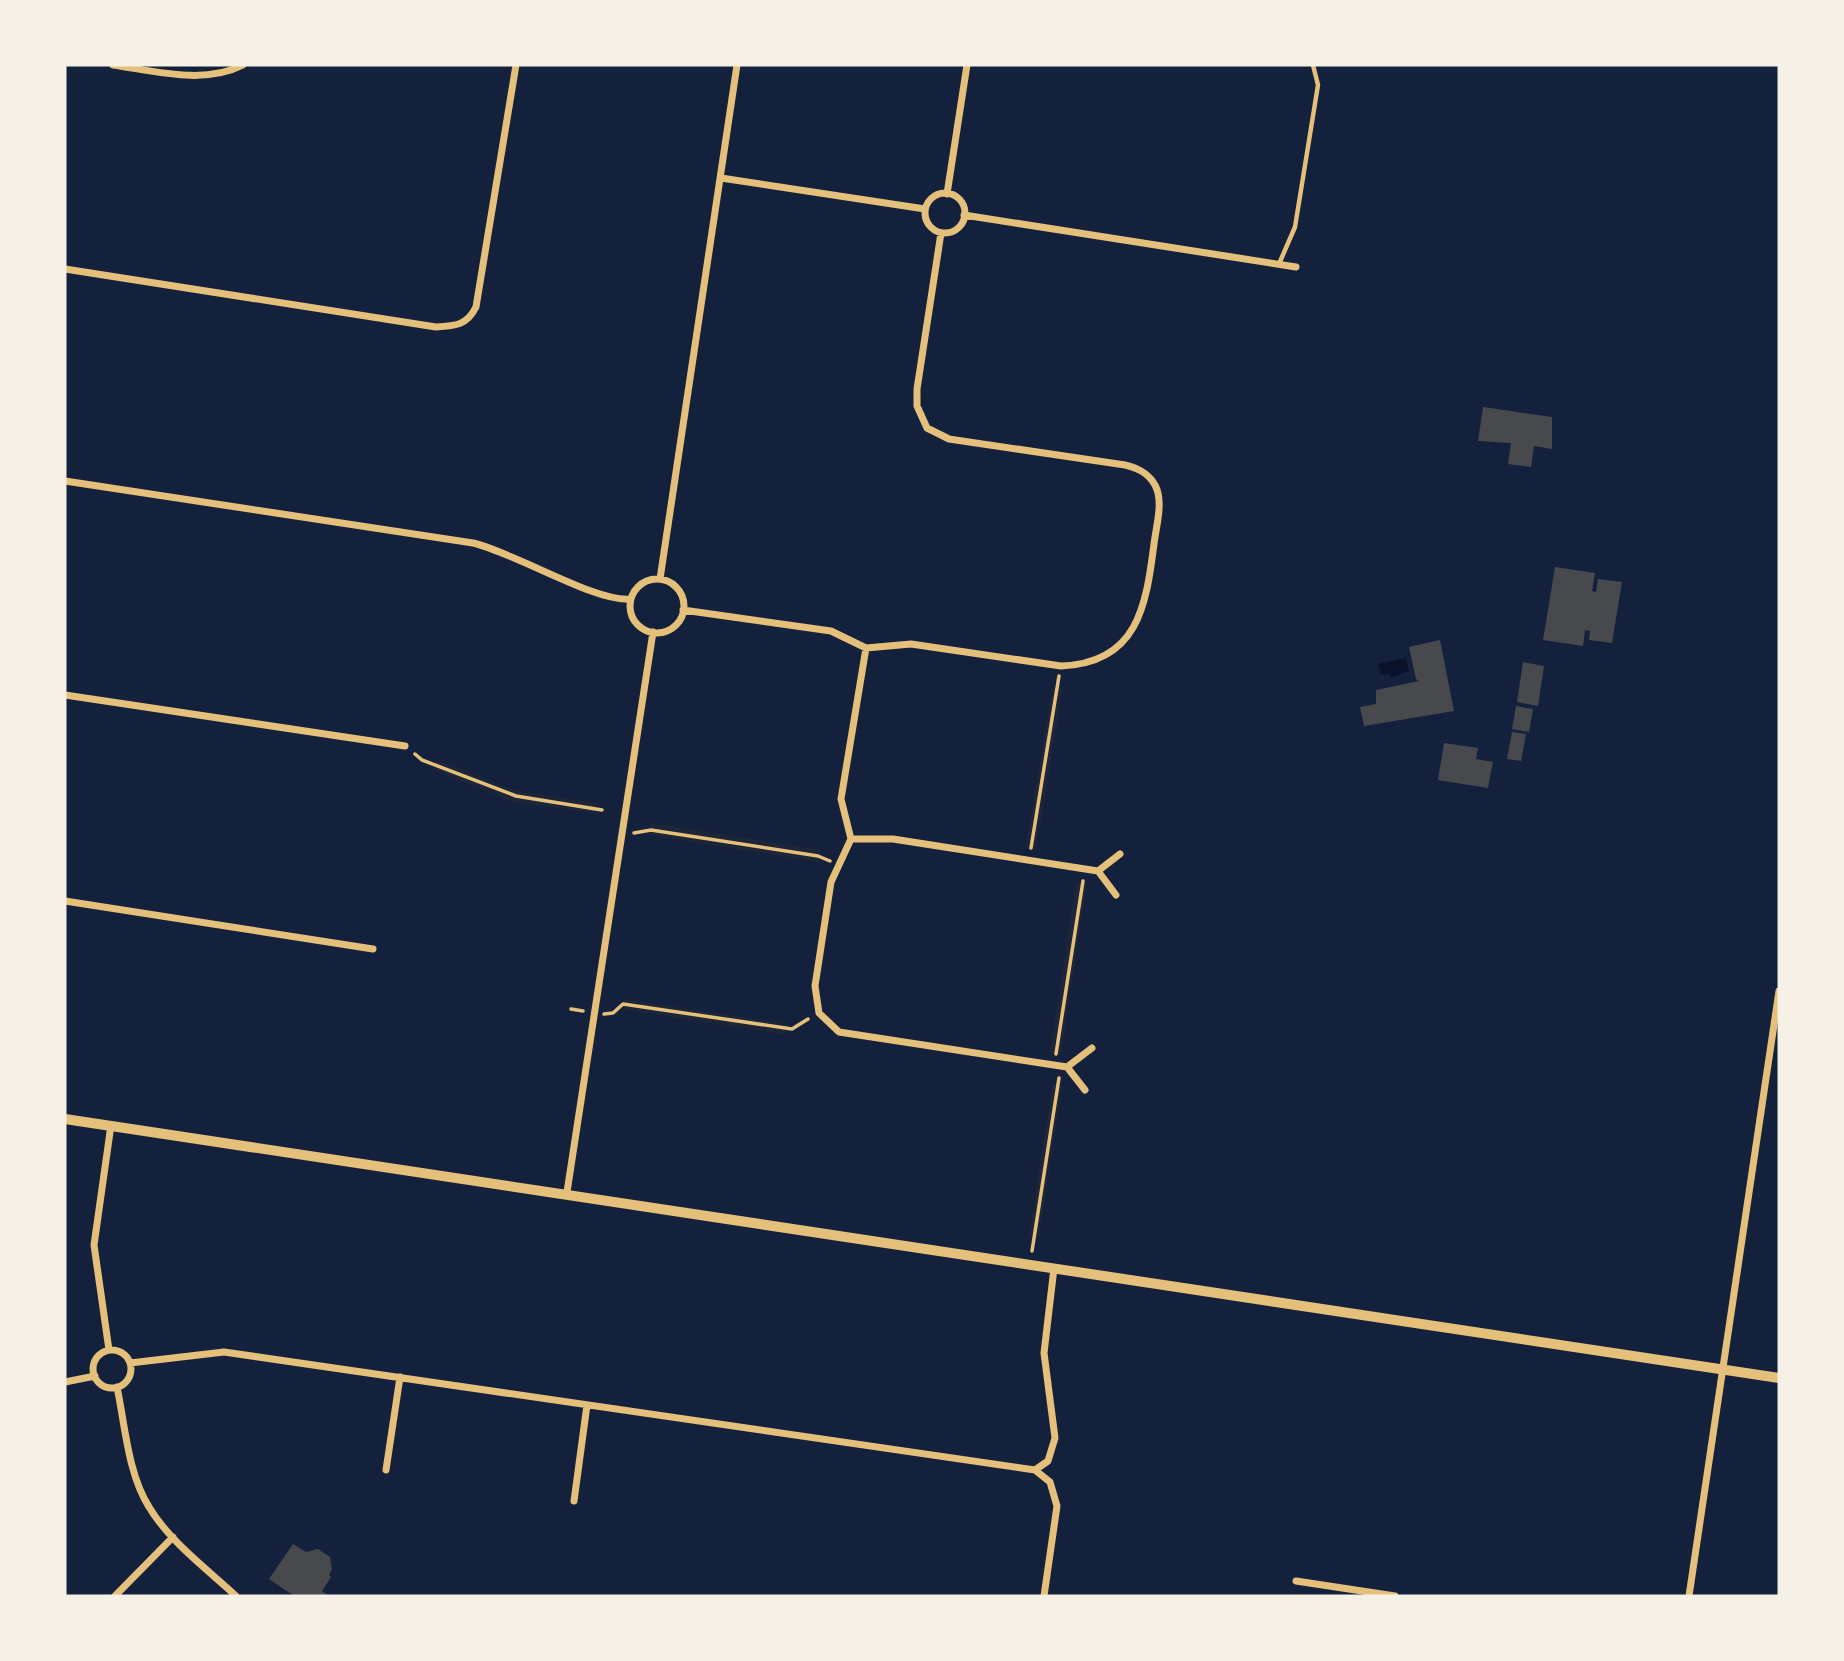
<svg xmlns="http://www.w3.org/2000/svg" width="1844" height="1661" font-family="Raleway,sans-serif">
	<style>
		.green { fill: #1d2539 }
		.water { fill: #0b132b }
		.building { fill: #48494c }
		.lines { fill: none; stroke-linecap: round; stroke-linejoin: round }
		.path { stroke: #e5c07b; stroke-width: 3.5 }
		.service { stroke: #e5c07b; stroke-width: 4.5 }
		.minor { stroke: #e5c07b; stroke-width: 7 }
		.secondary { stroke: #e5c07b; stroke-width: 10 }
	</style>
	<rect width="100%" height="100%" fill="#14213d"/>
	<path class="green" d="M1053 686 1063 688 1036 850 1025 848Z
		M436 759 514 790 597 803 595 813 513 802 432 769Z
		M651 823 821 850 819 862 649 835Z
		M1076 883 1087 884 1061 1054 1050 1053Z
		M625 999 788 1024 786 1035 623 1009Z
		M1052 1084 1062 1086 1039 1238 1029 1236Z"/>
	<path class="water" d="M1406 658 1409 671 1390 678 1389 674 1381 675 1378 664Z"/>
	<path class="building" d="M1483 407 1552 417V449L1534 446 1531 467 1508 464 1511 443 1478 441Z
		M1555 567 1595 573 1592 591 1596 592 1598 579 1622 582 1612 643 1589 640 1590 631 1585 630 1583 646 1543 640Z
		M1440 640 1454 711 1364 726 1360 707 1376 704V690L1419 681 1416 679 1409 647Z
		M1523 662 1544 666 1538 706 1517 702Z
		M1516 706 1533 709 1529 732 1512 729Z
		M1512 732 1526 734 1521 761 1507 759Z
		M1444 743 1478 748 1476 759 1493 762 1488 788 1438 780Z
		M293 1544 306 1552 318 1549 330 1557 332 1569 329 1575 331 1577 322 1591 329 1596H294L269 1579Z"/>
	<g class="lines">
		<path class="path" d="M415 754 422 760 516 796 602 810
			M634 833 651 830 818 856 830 861
			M1031 848 1059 676
			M571 1009 583 1011
			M604 1014 613 1013 623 1004 792 1029 808 1019
			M1056 1054 1083 881
			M1032 1251 1059 1078"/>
		<path class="service" d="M1279 264 1295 227 1318 85 1313 65"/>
		<path class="minor" d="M113 65C155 71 204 85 243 65
			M721 178 925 209
			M925 213a20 20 0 1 1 40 0a20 20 0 1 1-40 0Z
			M947 194 967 65
			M964 215 1296 267
			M65 269 436 327C456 326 467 325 476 307L516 65
			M65 481 473 543C516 553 596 603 631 599
			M660 579 737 65
			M630 606a27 27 0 1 1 54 0a27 27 0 1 1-54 0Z
			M683 610 831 631 866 648 911 644 1061 666C1138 663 1146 606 1154 544 1156 526 1164 502 1155 485 1148 473 1138 468 1125 465L949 439 927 428 917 406V389L941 233
			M866 648 841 799 851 839 831 882 815 986 819 1013 839 1032 1067 1067
			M65 695 405 746
			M851 839H893L1098 871
			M1116 895 1098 871 1120 854
			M65 901 373 949
			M1085 1090 1067 1067 1092 1048
			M567 1192 653 632
			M109 1350 94 1245 111 1125
			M93 1369a19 19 0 1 1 38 0a19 19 0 1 1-38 0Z
			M130 1363 224 1352 1035 1470
			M65 1382 95 1376
			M117 1387C125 1425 128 1474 149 1507 170 1542 207 1569 236 1596
			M386 1470 400 1377
			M574 1501 587 1405
			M1296 1581 1395 1596
			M115 1596 173 1537
			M1044 1596 1057 1506 1050 1482 1035 1470 1048 1461 1055 1438 1044 1353 1054 1268
			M1689 1596 1779 991"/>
		<path class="secondary" d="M65 1119 1779 1378"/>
	</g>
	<rect width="1844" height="1661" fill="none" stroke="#f6f1e7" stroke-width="133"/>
</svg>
